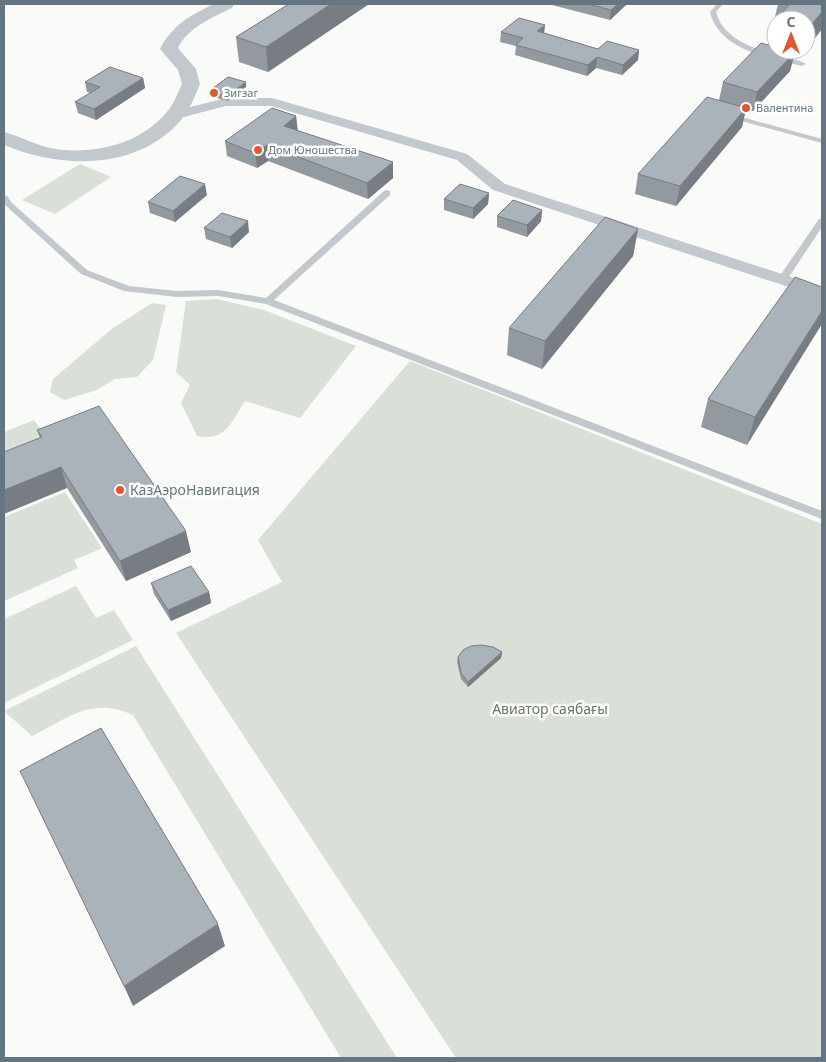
<svg xmlns="http://www.w3.org/2000/svg" width="826" height="1062" font-family="'Noto Sans',sans-serif">
	<style>
		.green { fill: #dadfd7 }
		.lines { fill: none; stroke-linecap: round; stroke-linejoin: round }
		.service { fill: #c3c8cc; fill-rule: evenodd }
		.minor { fill: #c3c8cc; fill-rule: evenodd }
		.tertiary { fill: #c3c8cc; fill-rule: evenodd }
		.wall { fill: #929a9f }
		.shaded-wall { fill: #777d82 }
		.building { fill: #aab3b9; stroke: #777d82 }
		.poi-dot { fill: #e4572e; stroke: #fff; stroke-width: 2 }
		.labels { text-anchor: middle; stroke-width: 5; stroke-linejoin: round; paint-order: stroke }
		.far-poi-label { font-size: 11px; fill: #657683; stroke: #fff; text-anchor: start }
		.poi-label { font-size: 14px; fill: #657683; stroke: #fff; text-anchor: start }
		.park-label { font-size: 14px; fill: #687a64; stroke: #fff }
	</style>
	<rect width="100%" height="100%" fill="#fafaf8"/>
	<path class="green" d="M80 164 111 177 55 214 22 200Z
		M217 299 264 310 356 346 300 418 245 401C231 422 226 442 197 436L181 403 190 385 176 372 186 301Z
		M152 303 166 305 153 360 137 377 115 379 97 390 64 400 50 392 53 379 113 328Z
		M410 361 822 524V1058H456L176 633 282 582 258 540Z
		M34 420 52 445 4 465V432Z
		M65 492 102 548 74 560 78 568 4 601V517Z
		M76 586 96 618 114 610 133 640 4 703V619Z
		M136 646 397 1058H341L133 715C91 696 69 718 32 736L4 711Z"/>
	<g class="lines">
		<path class="service" d="M717 4H723L716 12C724 41 758 50 784 57 791 59 800 60 806 64L802 66C769 58 719 50 710 12Z
			M727 113 822 139V143L727 117Z
			M387 190 390 191V195L274 300 822 511V519L266 304 218 296 177 297 124 291 81 274 4 204V195L7 196 12 203 87 270 129 286 177 291 218 290 266 298 384 191Z
			M822 218V227L787 280 785 282H779L777 280 819 219Z"/>
		<path class="minor" d="M226 98H272L467 154 505 184 822 287V298L493 190 457 160 271 106H226L176 119 171 118 169 115 171 112Z"/>
		<path class="tertiary" d="M214 4H234L232 8C212 18 188 27 178 48L196 69 200 84C196 93 192 104 187 112 146 171 63 170 4 145V132C22 137 37 146 55 149 97 155 144 143 170 108 175 101 178 92 182 84L178 70 160 49C172 25 191 15 214 4Z"/>
	</g>
	<path class="wall" d="M289 4H369L268 72 239 62 236 37Z
		M548 4H627L610 20Z
		M778 4H822V29L806 49V20H776V50H805L800 56 794 55 790 71 753 111 746 109 742 127 676 206 635 194 638 174 719 100 723 82 768 45 773 23 774 21Z
		M501 32 544 33 598 49 639 50 638 60 622 75 596 68 587 76 515 55 516 46 500 42Z
		M143 78 145 88 96 120 78 113 75 102 90 93 87 92 85 82Z
		M246 87 227 101 210 96 209 91Z
		M296 116 297 131 393 178 368 199 268 161 257 168 227 156 225 141Z
		M489 193 488 204 473 219 444 210V199Z
		M207 195 175 222 150 213 148 202Z
		M542 210 541 221 527 237 497 227V216Z
		M204 228 249 232 232 248 206 239Z
		M638 229 633 256 542 369 507 355 509 328Z
		M822 287 747 445 701 427 708 399Z
		M37 430 191 552 126 581 67 488 40 438Z
		M151 583 209 592 211 603 171 621 154 594Z
		M502 652 501 658 468 687 461 679 457 662 458 657Z"/>
	<path class="shaded-wall" d="M331 4H369L268 72 266 47Z
		M618 4H627L610 20 611 10Z
		M822 12V29L806 49V31Z
		M545 25 544 35 537 31Z
		M639 50 638 60 622 75 623 65Z
		M802 50H805L800 56Z
		M795 52 790 71 753 111 757 92Z
		M597 57 596 68 587 76 588 65Z
		M143 78 145 88 96 120 94 109Z
		M246 82V87L227 101V96Z
		M746 108 742 127 676 206 680 186Z
		M296 116 298 132 284 126Z
		M267 145 268 161 257 168 255 153Z
		M393 162V178L368 199 367 183Z
		M205 184 207 195 175 222 173 211Z
		M489 193 488 204 473 219V208Z
		M542 210 541 221 527 237V225Z
		M248 221 249 232 232 248 230 237Z
		M638 229 633 256 542 369 545 341Z
		M822 311V324L747 445 755 417Z
		M61 467 67 488 4 514V490Z
		M186 531 191 552 126 581 120 561Z
		M209 592 211 603 171 621 168 610Z
		M502 652 501 658 468 687V682Z
		M218 924 225 946 133 1006 124 986Z"/>
	<path class="building" d="M289 4H331L266 47 236 37Z
		M588 4H618L611 10Z
		M790 4H822V12L806 31V20H776V24L773 23Z
		M519 18 545 25 537 31 598 49 607 41 639 50 623 65 597 57 588 65 516 45 523 38 501 32Z
		M761 43 776 47V50H788L795 52 757 92 723 82Z
		M110 67 143 78 94 109 75 102 100 87 85 82Z
		M228 77 246 82 227 96 209 91Z
		M707 97 746 108 680 186 638 174Z
		M272 108 296 116 284 126 393 162 367 183 267 145 255 153 225 141Z
		M180 176 205 184 173 211 148 202Z
		M460 184 489 193 473 208 444 199Z
		M513 200 542 210 527 225 497 216Z
		M222 213 248 221 230 237 204 228Z
		M605 217 638 229 545 341 509 328Z
		M795 277 822 287V311L755 417 708 399Z
		M99 406 186 531 120 561 61 467 4 490V452L42 437 37 430Z
		M191 566 209 592 168 610 151 583Z
		M481 645 493 647 502 652 468 682 461 673 458 657 463 650 471 646Z
		M101 728 218 924 124 986 20 771Z"/>
	<g class="poi-dot">
		<circle cx="214" cy="93" r="5"/>
		<circle cx="746" cy="108" r="5"/>
		<circle cx="258" cy="150" r="5"/>
		<circle cx="120" cy="490" r="5"/>
	</g>
	<g class="labels">
		<g class="far-poi-label">
			<text x="224" y="97">Зигзаг</text>
			<text x="756" y="112">Валентина</text>
			<text x="268" y="154">Дом Юношества</text>
		</g>
		<g class="poi-label">
			<text x="130" y="495">КазАэроНавигация</text>
		</g>
		<g class="park-label">
			<text x="550" y="714">Авиатор саябағы</text>
		</g>
	</g>
	<rect width="826" height="1062" fill="none" stroke="#657683" stroke-width="10"/>
	<g transform="translate(791 35)"><circle r="24" fill="#ffffff" stroke="#c1c8cd"/>
	<path d="M0-4L9 19L0 12L-9 19Z" fill="#e4572e"/>
	<text y="-8" font-size="14" font-weight="bold" text-anchor="middle" fill="#657683">С</text>
	</g>
</svg>
